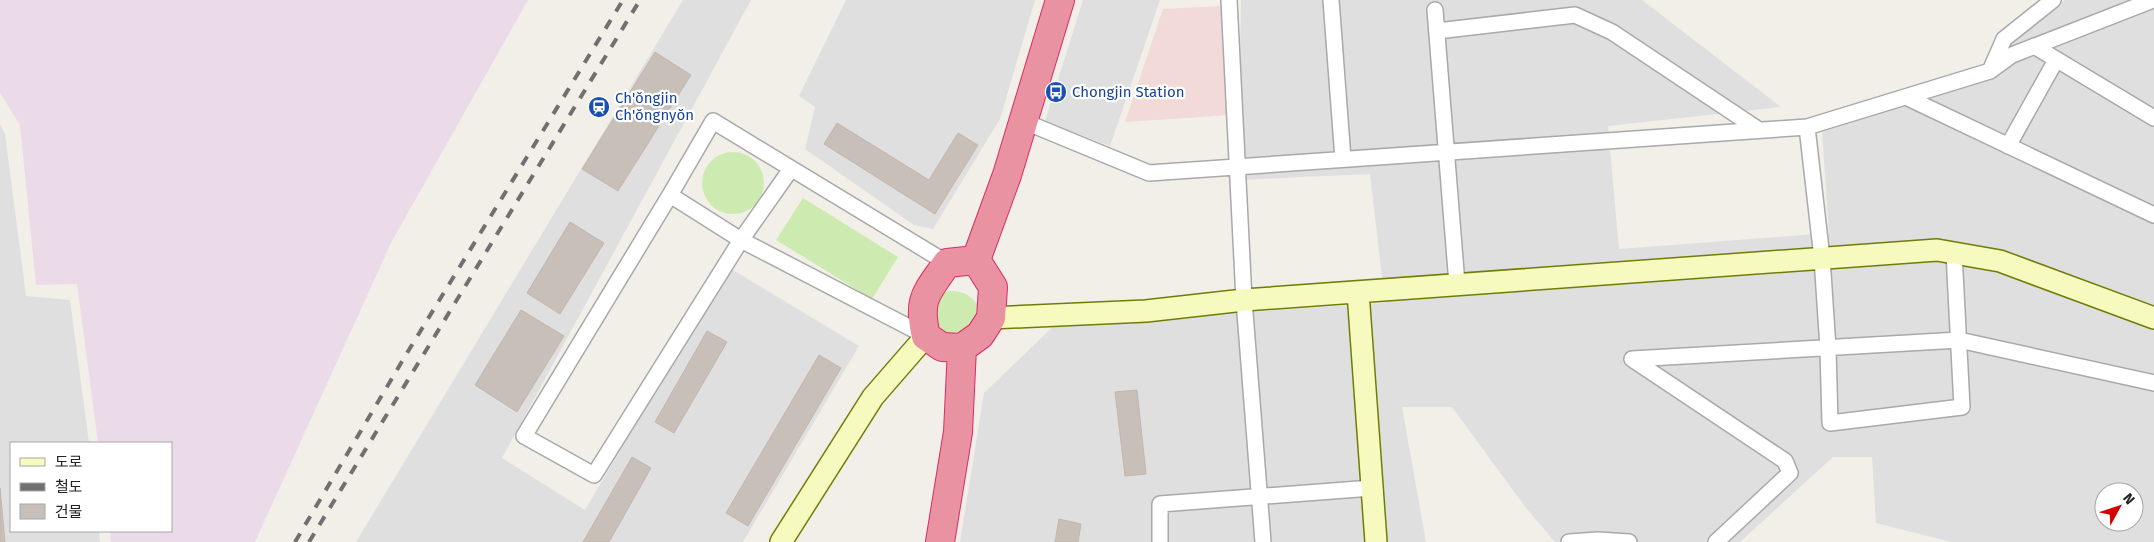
<svg xmlns="http://www.w3.org/2000/svg" width="2154" height="542" font-family="'Fira Sans','Noto Sans KR',sans-serif">
	<style>
		.residential { fill: #e0dfdf; fill-rule: evenodd }
		.commercial { fill: #f2dad9 }
		.industrial { fill: #ebdbe8 }
		.grass { fill: #cdebb0 }
		.building { fill: #c7bfb8; stroke: #c4b6ab }
		.lines { fill: none; stroke-linecap: round; stroke-linejoin: round }
		.street-casing { stroke: #a9a9a9; stroke-width: 18 }
		.secondary-casing { stroke: #707d05; stroke-width: 24 }
		.highway-casing { stroke: #dc2a67; stroke-width: 30 }
		.street { stroke: #fff; stroke-width: 15 }
		.secondary { stroke: #f7fabf; stroke-width: 21 }
		.highway { stroke: #e892a2; stroke-width: 28 }
		.rail { stroke: #707070; stroke-width: 4; stroke-dasharray: 10 10; stroke-linecap: butt }
		.labels { text-anchor: middle; stroke-width: 4.5; stroke-linejoin: round; paint-order: stroke }
		.transit-label { font-size: 15px; fill: #164399; stroke: #fff; text-anchor: start }
	</style>
	<rect width="100%" height="100%" fill="#f2efe9"/>
	<path class="residential" d="M683 0H751L502 458 585 510 728 267 859 346 743 542H356Z
		M846 0H1035L1000 119 933 229 914 225 805 149 815 107 799 96Z
		M1083 0H1160L1110 146 1045 121Z
		M1241 0H1642L1781 107 1608 126 1619 249 1829 233 1822 132 2002 74 2010 42 2065 0H2154V542H1951L1876 523 1872 457H1833L1740 542H1555L1526 508 1452 407H1402L1426 542H960L984 393 1061 319 1264 311 1385 303 1370 174 1238 180ZM2104 492H2134V522H2104Z
		M0 124 5 134 26 296 70 300 89 443H11V531H99L100 542H0Z"/>
	<path class="commercial" d="M1221 6 1230 115 1125 122 1163 9Z"/>
	<path class="industrial" d="M0 0H528L392 241 255 542H111L110 531H171V443H98L77 284 36 285 20 125 0 93Z"/>
	<path class="grass" d="M702 183a31 31 0 1 1 62 0a31 31 0 1 1-62 0Z
		M803 198 898 257 872 299 776 240Z
		M949 291C967 291 975 298 983 314L961 351 924 313 938 294Z"/>
	<path class="building" d="M655 52 691 75 618 191 582 169Z
		M837 123 929 180 958 133 978 145 935 214 824 144Z
		M570 222 604 243 560 314 527 293Z
		M521 310 564 336 517 412 475 385Z
		M707 331 727 342 674 433 655 422Z
		M819 355 841 368 748 526 726 513Z
		M1137 390 1146 474 1125 476 1115 392Z
		M632 457 651 468 609 542H583Z
		M0 488 5 542H0Z
		M1059 519 1081 524 1078 542H1055Z"/>
	<g class="lines">
		<g class="street-casing">
			<path id="street" d="M1229 0 1244 300 1263 542
				M1331 0 1343 159
				M1435 10 1457 284
				M1437 31 1575 15 1612 32 1759 130
				M2034 46 2154 118
				M1990 71 2012 55 2153 0
				M1906 97 2154 215
				M1023 121 1149 173 1807 127 1990 71 2004 39 2053 0
				M1807 127 1822 258 1828 348 1830 423 1962 407 1954 253
				M2008 146 2056 60
				M670 195 524 436 594 475 741 240 791 169
				M926 336 741 240 670 195 713 121 947 263
				M1160 542V504L1372 488
				M1569 542 1598 540 1629 542
				M1716 542 1790 473 1785 461 1632 359 1959 340 2154 383"/>
		</g>
		<g class="secondary-casing">
			<path id="secondary" d="M1358 292 1376 542
				M991 318 1146 311 1244 300 1937 250 2000 261 2154 318
				M781 542 873 397 926 336"/>
		</g>
		<g class="highway-casing">
			<path id="highway" d="M976 260 1007 175 1060 0
				M976 260 993 287 991 318 980 335 962 348 942 347 926 336C917 298 927 293 947 263Z
				M940 542 958 432 962 348"/>
		</g>
		<use href="#street" class="street"/>
		<use href="#secondary" class="secondary"/>
		<use href="#highway" class="highway"/>
		<path class="rail" d="M295 542 407 353 623 0
			M309 542 640 0"/>
	</g>
	<defs>
		<g id="bus-disc" transform="scale(1.125)"><circle r="9.5" fill="#1a4fb4" stroke="#fff"/><path d="M-5-6H5V4H4V6H2V4H-2V6H-4V4H-5ZM-3.5-4V0h7V-4ZM-3.5 1.2v1.5H-2V1.2ZM2 1.2v1.5H3.5V1.2Z" fill="#fff"/></g>
		<g id="station-disc" transform="scale(1.125)"><circle r="9.5" fill="#1a4fb4" stroke="#fff"/><path d="M-3-6H3Q5-6 5-4V2Q5 4 3 4L4.5 6H3L1.5 4h-3L-3 6H-4.5L-3 4Q-5 4-5 2V-4Q-5-6-3-6ZM-3.5-4v3h7v-3ZM-3.5 1v1.5H-2V1ZM2 1v1.5H3.5V1Z" fill="#fff"/></g>
	</defs>
	<g fill-rule="evenodd">
		<use href="#bus-disc" x="1056" y="92"/>
		<use href="#station-disc" x="599" y="107"/>
	</g>
	<g class="labels">
		<g class="transit-label">
			<text x="1072" y="97">Chongjin Station</text>
			<text x="615" y="103">Ch'ŏngjin<tspan x="615" dy="17">Ch'ŏngnyŏn</tspan></text>
		</g>
	</g>
	<rect x="10" y="442" width="162" height="90" fill="#ffffff" stroke="#a7a7a7"/>
	<rect x="20" y="458" width="25" height="8" fill="#f7fabf" stroke="#a7a7a7"/>
	<text x="55" y="467" font-size="15" fill="#222222">도로</text>
	<rect x="20" y="483" width="25" height="8" fill="#707070" stroke="#a7a7a7"/>
	<text x="55" y="492" font-size="15" fill="#222222">철도</text>
	<rect x="20" y="504" width="25" height="15" fill="#c7bfb8" stroke="#a7a7a7"/>
	<text x="55" y="517" font-size="15" fill="#222222">건물</text>
	<g transform="translate(2119 507) rotate(50)"><circle r="24" fill="#ffffff" stroke="#a7a7a7"/>
	<path d="M0-4L9 19L0 12L-9 19Z" fill="#d40000"/>
	<text y="-8" font-size="14" font-weight="bold" text-anchor="middle" fill="#222222">N</text>
	</g>
</svg>
